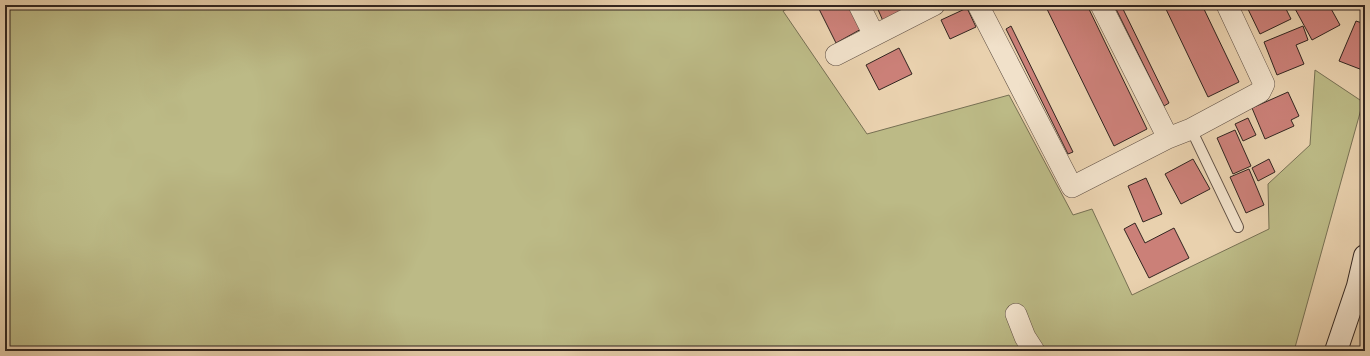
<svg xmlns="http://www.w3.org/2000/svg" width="1370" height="356" font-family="'IM FELL English',serif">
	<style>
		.green { fill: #bcba86; stroke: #777053 }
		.building { fill: #cb8078; stroke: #322520 }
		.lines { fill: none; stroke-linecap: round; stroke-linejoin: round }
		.lane-casing { stroke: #605044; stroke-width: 12 }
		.street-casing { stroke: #605044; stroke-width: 22 }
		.secondary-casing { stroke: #322520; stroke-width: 24 }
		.lane { stroke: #f1e1ca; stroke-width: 10 }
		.street { stroke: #f1e1ca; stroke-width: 21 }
		.secondary { stroke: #f1e1ca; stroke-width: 22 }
	</style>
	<rect width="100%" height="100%" fill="#e9d1ae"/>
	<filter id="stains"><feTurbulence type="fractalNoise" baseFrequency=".005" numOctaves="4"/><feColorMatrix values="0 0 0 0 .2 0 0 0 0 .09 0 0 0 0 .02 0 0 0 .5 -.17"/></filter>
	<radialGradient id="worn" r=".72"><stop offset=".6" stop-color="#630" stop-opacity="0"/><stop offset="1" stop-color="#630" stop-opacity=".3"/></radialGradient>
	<path class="green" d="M5 5H795L783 11 867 134 1009 95 1073 215 1092 209 1132 295 1269 229 1268 184 1310 145 1315 70 1363 102 1294 351H5Z"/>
	<path class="building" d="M829 5H852L863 28 836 43 819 9Z
		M876 5H917L883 21Z
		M1045 5H1087L1147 129 1114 146Z
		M1114 5H1121L1169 103 1164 106Z
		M1164 5H1202L1239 82 1208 97Z
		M1246 5H1284L1291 19 1260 34Z
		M1293 5H1329L1340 25 1312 40Z
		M967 8 976 27 950 39 941 20Z
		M1356 21 1365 24V71L1339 61Z
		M1011 26 1073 152 1068 154 1006 29Z
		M1303 26 1308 40 1296 45 1304 64 1277 75 1264 42Z
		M899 48 912 74 879 90 866 65Z
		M1288 92 1299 116 1291 120 1294 126 1265 139 1252 108Z
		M1248 118 1256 135 1243 141 1235 124Z
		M1235 130 1251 166 1233 174 1217 138Z
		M1193 159 1210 189 1181 204 1165 174Z
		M1269 159 1275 172 1258 181 1252 168Z
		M1249 169 1264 205 1246 213 1230 177Z
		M1146 178 1162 214 1143 222 1128 186Z
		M1135 223 1145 243 1174 228 1189 258 1149 278 1124 229Z"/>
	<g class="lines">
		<g class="lane-casing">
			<path id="lane" d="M1191 129 1238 227"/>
		</g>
		<g class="street-casing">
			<path id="street" d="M859 5 874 35
				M978 5 1072 187 1168 138 1191 129 1260 92 1264 84 1227 5
				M1101 5 1168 138
				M836 55 934 5
				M1016 314 1025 337 1034 351"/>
		</g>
		<g class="secondary-casing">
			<path id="secondary" d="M1336 351 1358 286 1365 256"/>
		</g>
		<use href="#lane" class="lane"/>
		<use href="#street" class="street"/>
		<use href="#secondary" class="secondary"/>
	</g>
	<rect width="1370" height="356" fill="none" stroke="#e9d1ae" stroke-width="20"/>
	<rect x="6" y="6" width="1358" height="344" fill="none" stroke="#322520" stroke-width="2"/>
	<rect x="10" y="10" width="1350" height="336" fill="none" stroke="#322520"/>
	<rect width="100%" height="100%" filter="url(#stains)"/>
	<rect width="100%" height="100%" fill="url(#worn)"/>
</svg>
